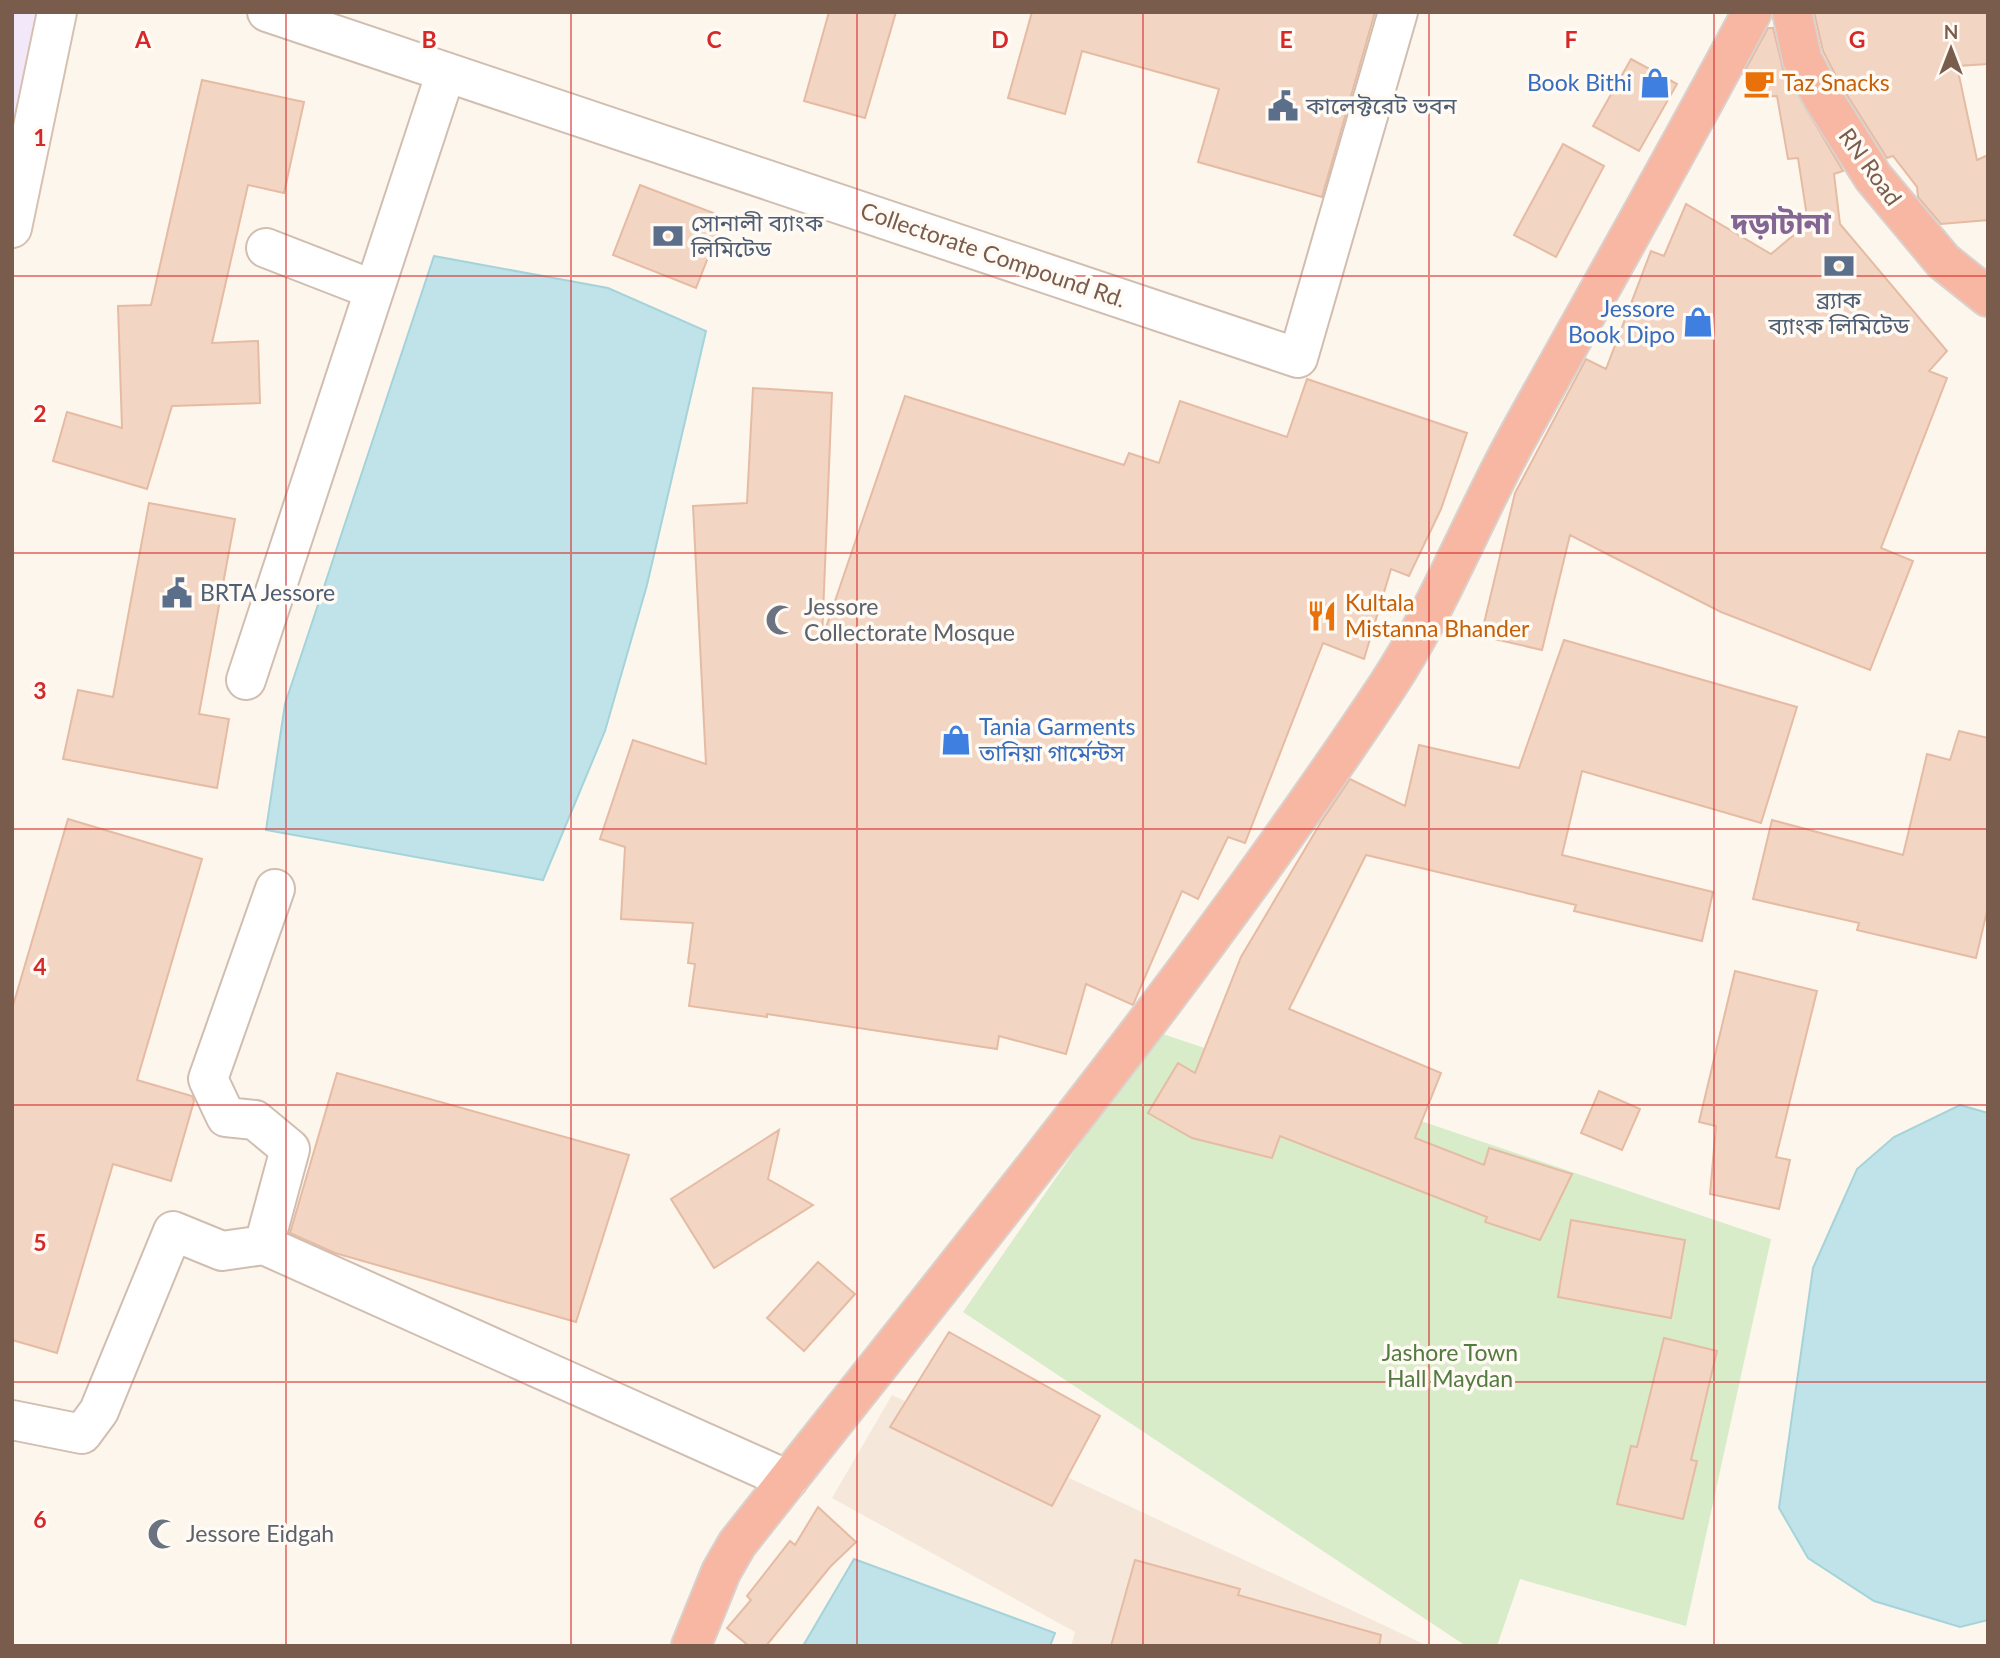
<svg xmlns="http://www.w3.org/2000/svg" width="2000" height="1658" font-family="Lato,'Noto Sans Bengali',sans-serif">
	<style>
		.residential { fill: #f5e8da }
		.education { fill: #f3e8fa }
		.green { fill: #d8ecc9 }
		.water { fill: #bfe3e8; stroke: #a5d3da; stroke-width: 2 }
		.building { fill: #f3d5c3; stroke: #e6bba3; stroke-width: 2 }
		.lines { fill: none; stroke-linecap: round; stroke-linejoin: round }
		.street-casing { stroke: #d1beb0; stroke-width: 42 }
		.secondary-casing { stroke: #d6c0b0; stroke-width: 42 }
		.highway-casing { stroke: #dad1cd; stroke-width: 42 }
		.street { stroke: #fff; stroke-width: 38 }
		.secondary { stroke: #fff; stroke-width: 38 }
		.highway { stroke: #f7b7a3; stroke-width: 38 }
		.grid { fill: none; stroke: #d62828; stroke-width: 2; stroke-opacity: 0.55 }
		.labels { text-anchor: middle; stroke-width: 7; stroke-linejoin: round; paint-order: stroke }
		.shop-label { font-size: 23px; fill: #366cbe; stroke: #fffaf3; text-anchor: end }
		.food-label { font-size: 23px; fill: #c56008; stroke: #fffaf3; text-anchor: start }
		.service-label { font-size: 23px; fill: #4e5e75; stroke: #fffaf3; text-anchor: start }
		.street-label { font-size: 23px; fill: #7a5c4d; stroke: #fffaf3 }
		.worship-label { font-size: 23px; fill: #5b616d; stroke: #fffaf3; text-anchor: start }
		.park-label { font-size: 23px; fill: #537a41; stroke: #fffaf3 }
		.district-label { font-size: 30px; font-weight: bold; fill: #846695; stroke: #fffaf3 }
		.grid-label { font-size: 23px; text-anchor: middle; font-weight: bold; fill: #d62828; stroke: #fffaf3; stroke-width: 7; stroke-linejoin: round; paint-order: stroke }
	</style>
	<rect width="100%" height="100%" fill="#fdf6ec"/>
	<path class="residential" d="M892 1395 1428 1646H1071L1075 1632 832 1498Z"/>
	<path class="education" d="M12 12H42L12 159Z"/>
	<path class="green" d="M1157 1032 1771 1239 1686 1626 1520 1579 1497 1646H1466L963 1312Z"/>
	<path class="water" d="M434 256 608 288 706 331 647 585 605 731 543 880 266 830 285 704Z
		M1960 1105 1988 1113V1620L1960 1627 1874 1601 1808 1558 1779 1508 1813 1268 1857 1169 1894 1137Z
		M854 1559 1055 1633 1050 1646H803Z"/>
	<path class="building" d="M829 12H896L865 118 804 101Z
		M1032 12H1375L1322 197 1198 162 1219 89 1082 51 1065 114 1008 98Z
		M1814 12H1988V64L1957 66 1977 160 1988 155V220L1941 224 1918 197 1917 187 1893 156 1887 158 1840 84 1823 51Z
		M1768 28H1773L1783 69 1843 171 1834 174 1840 224 1947 351 1929 371 1947 378 1881 548 1913 561 1870 670 1721 612 1570 535 1542 650 1481 636 1515 493 1586 359 1606 369 1651 251 1664 256 1686 204 1771 254 1808 223 1798 158 1788 159 1777 96 1750 97V74H1743Z
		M1631 59 1677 84 1639 151 1593 126Z
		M202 80 304 102 284 193 248 185 212 343 258 341 260 403 172 406 147 489 53 461 67 412 122 428 118 306 151 305Z
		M1563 144 1604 166 1556 257 1514 235Z
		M640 185 724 217 696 288 613 255Z
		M1307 379 1467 433 1441 509 1409 576 1391 569 1364 659 1323 643 1245 843 1228 837 1198 899 1182 891 1133 1005 1086 984 1066 1054 999 1036 997 1049 767 1014V1017L689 1006 695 964 688 963 693 923 621 919 625 847 600 839 633 740 706 764 693 506 747 503 753 388 832 393 822 639 905 396 1124 465 1129 453 1159 463 1180 401 1287 437Z
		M149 503 235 519 199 714 229 719 217 788 63 759 78 690 113 697Z
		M1564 640 1797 707 1761 823 1582 771 1562 855 1713 892 1702 941 1574 911 1576 905 1366 855 1289 1009 1441 1073 1415 1138 1484 1165 1489 1148 1572 1174 1540 1240 1485 1222 1487 1217 1280 1136 1272 1158 1192 1138 1148 1113 1178 1063 1195 1073 1241 957 1321 822 1350 779 1405 806 1419 745 1519 768Z
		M1959 731 1988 738V907L1976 958 1857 930 1859 923 1753 899 1772 820 1903 855 1927 754 1950 760Z
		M68 819 202 859 137 1080 192 1096 194 1101 171 1181 113 1164 57 1353 12 1340V1009Z
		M1735 971 1817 991 1776 1157 1790 1160 1779 1209 1710 1194 1716 1126 1699 1122Z
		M337 1073 629 1155 576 1322 335 1253 290 1233Z
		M1599 1091 1640 1109 1622 1150 1581 1133Z
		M779 1130 768 1179 813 1205 714 1268 671 1199Z
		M1571 1220 1685 1240 1671 1318 1558 1297Z
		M818 1262 855 1294 804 1351 767 1318Z
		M949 1332 1100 1416 1052 1506 890 1427Z
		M1664 1338 1717 1351 1691 1460 1697 1461 1683 1519 1617 1504 1631 1446 1637 1447Z
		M818 1507 856 1542 830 1567 766 1646H749L727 1628 751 1600 747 1596 790 1541 795 1545Z
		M1135 1560 1240 1589 1238 1595 1381 1635 1379 1646H1111Z"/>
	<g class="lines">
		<g class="street-casing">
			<path id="street" d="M267 12 1298 358 1398 12
				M266 248 374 290
				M246 680 446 72
				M264 1245 788 1480
				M12 1420 82 1434 99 1411 173 1231 222 1251 264 1245 290 1149 255 1120 226 1117 208 1079 275 889"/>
		</g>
		<g class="secondary-casing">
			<path id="secondary" d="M12 228 57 12"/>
		</g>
		<g class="highway-casing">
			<path id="highway" d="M1792 12 1802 59 1821 95 1873 177 1943 261 1988 297
				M691 1646 721 1572 737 1544C958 1263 1188 986 1386 688 1437 611 1471 523 1515 442 1594 299 1675 157 1752 12"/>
		</g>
		<use href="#street" class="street"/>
		<use href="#secondary" class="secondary"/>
		<use href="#highway" class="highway"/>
	</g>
	<path class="grid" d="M286 12V1646M571 12V1646M857 12V1646M1143 12V1646M1429 12V1646M1714 12V1646M12 276H1988M12 553H1988M12 829H1988M12 1105H1988M12 1382H1988"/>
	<defs>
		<g id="shop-bare" transform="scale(2.415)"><path d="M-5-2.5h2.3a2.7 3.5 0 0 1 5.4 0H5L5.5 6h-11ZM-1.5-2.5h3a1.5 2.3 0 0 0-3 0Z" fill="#3f7fe0" stroke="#fffaf3" stroke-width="2.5" paint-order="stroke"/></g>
		<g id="cafe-bare" transform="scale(2.415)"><path d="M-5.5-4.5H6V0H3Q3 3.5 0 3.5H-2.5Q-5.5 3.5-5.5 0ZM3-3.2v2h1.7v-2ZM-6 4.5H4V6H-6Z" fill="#e8710a" stroke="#fffaf3" stroke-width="2.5" paint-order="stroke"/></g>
		<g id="civic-bare" transform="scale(2.415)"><path d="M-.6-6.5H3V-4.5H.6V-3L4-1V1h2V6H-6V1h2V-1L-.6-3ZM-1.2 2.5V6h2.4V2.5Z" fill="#5c6f8a" stroke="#fffaf3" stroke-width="2.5" paint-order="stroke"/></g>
		<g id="bank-bare" transform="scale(2.415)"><path d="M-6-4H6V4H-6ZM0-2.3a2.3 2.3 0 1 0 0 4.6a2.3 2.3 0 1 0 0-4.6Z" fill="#5c6f8a" stroke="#fffaf3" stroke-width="2.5" paint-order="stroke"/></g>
		<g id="restaurant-bare" transform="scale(2.415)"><path d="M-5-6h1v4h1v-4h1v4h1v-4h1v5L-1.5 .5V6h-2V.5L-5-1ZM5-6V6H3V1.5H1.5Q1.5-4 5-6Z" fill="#e8710a" stroke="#fffaf3" stroke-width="2.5" paint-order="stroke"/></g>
		<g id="mosque-bare" transform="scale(2.415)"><path d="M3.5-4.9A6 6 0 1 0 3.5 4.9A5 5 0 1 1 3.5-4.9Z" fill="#6b7280" stroke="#fffaf3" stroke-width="2.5" paint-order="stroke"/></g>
	</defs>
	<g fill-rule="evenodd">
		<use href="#shop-bare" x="1655" y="83"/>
		<use href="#cafe-bare" x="1759" y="83"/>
		<use href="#civic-bare" x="1283" y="106"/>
		<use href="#bank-bare" x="668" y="236"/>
		<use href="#bank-bare" x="1839" y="266"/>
		<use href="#shop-bare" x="1698" y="322"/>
		<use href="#civic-bare" x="177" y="593"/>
		<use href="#restaurant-bare" x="1322" y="616"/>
		<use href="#mosque-bare" x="781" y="620"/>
		<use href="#shop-bare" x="956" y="740"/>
		<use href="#mosque-bare" x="163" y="1534"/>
	</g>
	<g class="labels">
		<g class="shop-label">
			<text x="1632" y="91">Book Bithi</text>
			<text x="1675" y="317">Jessore<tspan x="1675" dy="26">Book Dipo</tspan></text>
			<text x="979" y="735" text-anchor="start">Tania Garments<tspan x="979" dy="26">তানিয়া গার্মেন্টস</tspan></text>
		</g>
		<g class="food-label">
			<text x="1782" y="91">Taz Snacks</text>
			<text x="1345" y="611">Kultala<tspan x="1345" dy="26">Mistanna Bhander</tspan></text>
		</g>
		<g class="service-label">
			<text x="1306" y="114">কালেক্টরেট ভবন</text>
			<text x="691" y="231">সোনালী ব্যাংক<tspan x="691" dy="26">লিমিটেড</tspan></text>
			<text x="1839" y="308" text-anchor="middle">ব্র্যাক<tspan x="1839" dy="26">ব্যাংক লিমিটেড</tspan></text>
			<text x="200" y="601">BRTA Jessore</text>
		</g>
		<g class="street-label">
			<text transform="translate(1870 167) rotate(54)" y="8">RN Road</text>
			<text transform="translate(993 255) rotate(19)" y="8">Collectorate Compound Rd.</text>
		</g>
		<g class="worship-label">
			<text x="804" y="615">Jessore<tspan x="804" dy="26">Collectorate Mosque</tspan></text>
			<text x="186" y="1542">Jessore Eidgah</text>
		</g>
		<g class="park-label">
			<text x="1450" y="1361">Jashore Town<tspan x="1450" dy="26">Hall Maydan</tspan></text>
		</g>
		<g class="district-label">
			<text x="1781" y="234">দড়াটানা</text>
		</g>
	</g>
	<g class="grid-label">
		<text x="143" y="48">A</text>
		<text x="429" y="48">B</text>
		<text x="714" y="48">C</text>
		<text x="1000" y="48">D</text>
		<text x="1286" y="48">E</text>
		<text x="1571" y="48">F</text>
		<text x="1857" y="48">G</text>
		<text x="40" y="146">1</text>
		<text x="40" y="422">2</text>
		<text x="40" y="699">3</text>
		<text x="40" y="975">4</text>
		<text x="40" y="1251">5</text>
		<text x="40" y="1528">6</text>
	</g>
	<rect width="2000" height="1658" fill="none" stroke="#7a5c4d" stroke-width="28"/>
	<g transform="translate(1951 49)" stroke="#fffaf3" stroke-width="5" paint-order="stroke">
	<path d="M0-5L12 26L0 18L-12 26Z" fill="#7a5c4d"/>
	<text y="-10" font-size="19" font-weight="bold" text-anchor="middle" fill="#7a5c4d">N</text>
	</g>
</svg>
